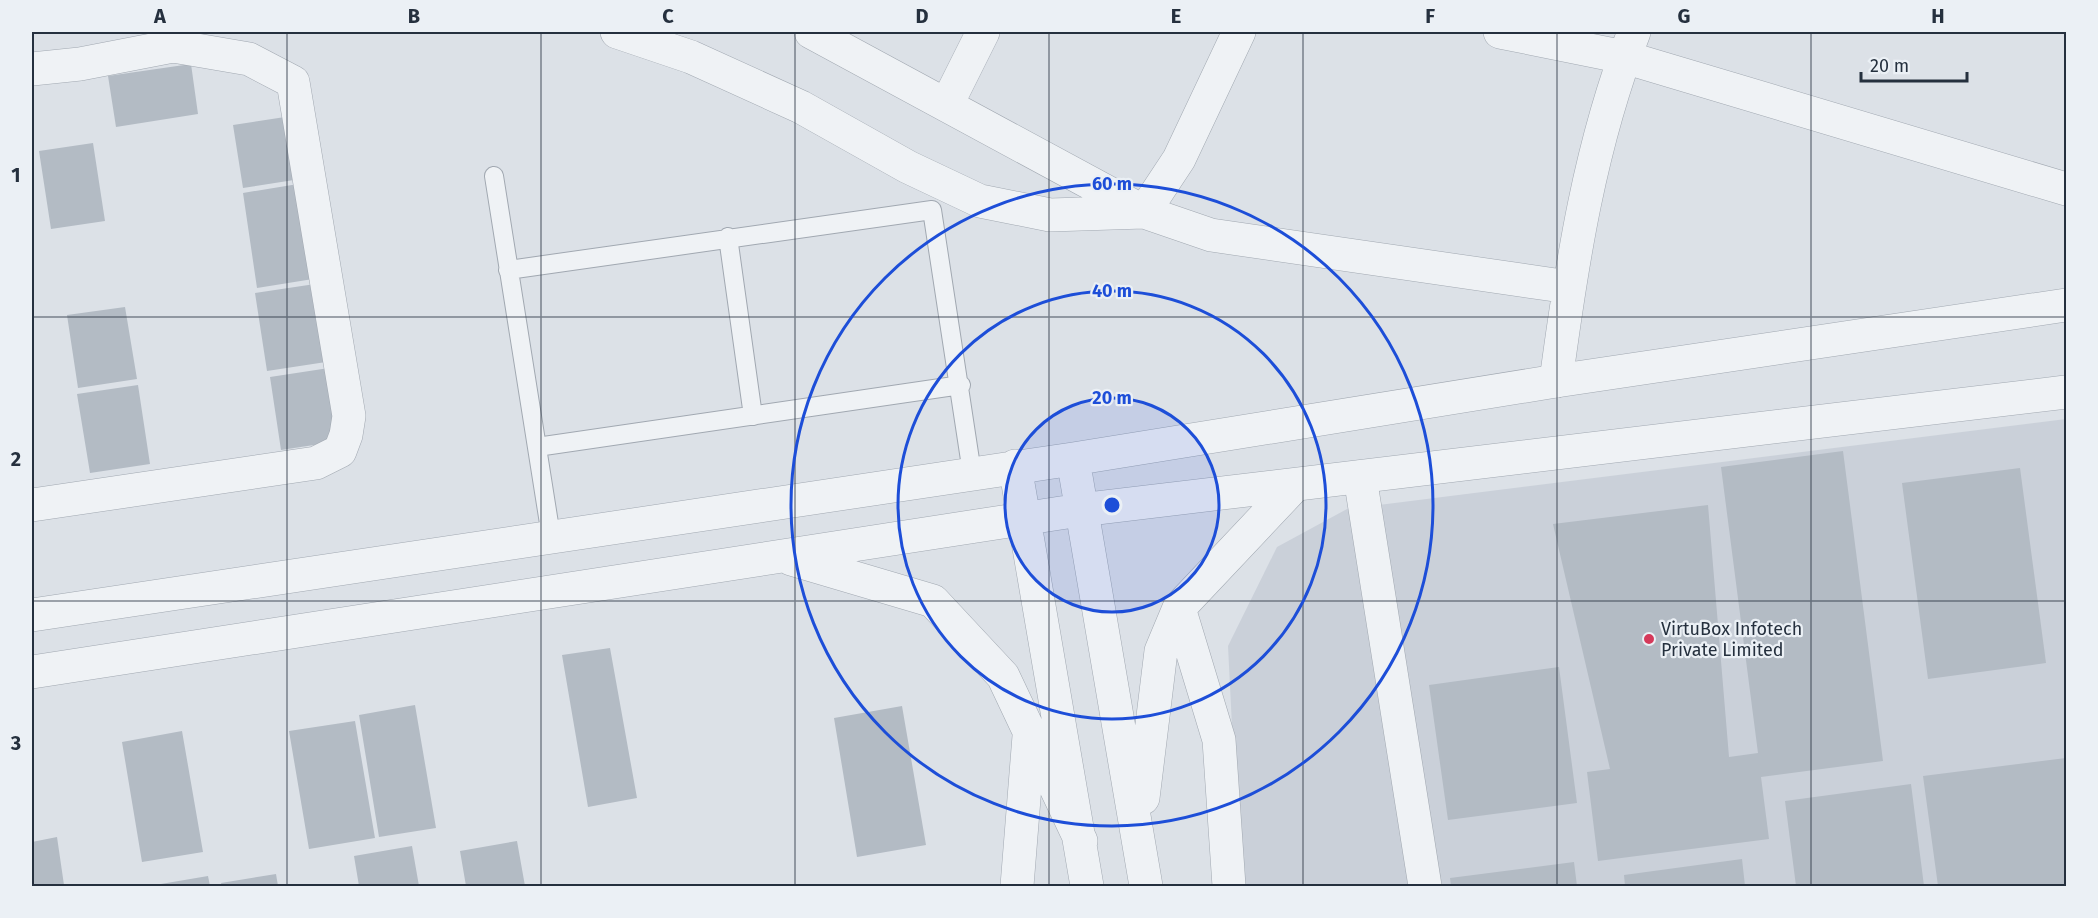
<svg xmlns="http://www.w3.org/2000/svg" width="2098" height="918" font-family="'Fira Sans',sans-serif">
	<style>
		.built { fill: #cad0d9 }
		.building { fill: #b3bbc4 }
		.lines { fill: none; stroke-linecap: round; stroke-linejoin: round }
		.service-casing { stroke: #a1a8b1; stroke-width: 20 }
		.minor-casing { stroke: #a1a8b1; stroke-width: 34 }
		.tertiary-casing { stroke: #a1a8b1; stroke-width: 34 }
		.service { stroke: #eff2f5; stroke-width: 18 }
		.minor { stroke: #eff2f5; stroke-width: 33 }
		.tertiary { stroke: #eff2f5; stroke-width: 33 }
		.grid { fill: none; stroke: #25303e; stroke-width: 1.5; stroke-opacity: 0.55 }
		.ring { fill: none; stroke: #1d4ed8; stroke-width: 3 }
		.poi-dot { fill: #d5395a; stroke: #ebf0f5; stroke-width: 2 }
		.labels { text-anchor: middle; stroke-width: 4.5; stroke-linejoin: round; paint-order: stroke }
		.poi-label { font-size: 18px; fill: #25303e; stroke: #ebf0f5; text-anchor: start }
		.centre { fill: #1d4ed8; stroke: #ebf0f5; stroke-width: 3 }
		.ring-label { font-size: 18px; text-anchor: middle; font-weight: bold; fill: #1d4ed8; stroke: #ebf0f5; stroke-width: 4.5; stroke-linejoin: round; paint-order: stroke }
		.neatline { fill: none; stroke: #25303e; stroke-width: 2 }
		.grid-label { font-size: 20px; text-anchor: middle; font-weight: bold; fill: #25303e }
	</style>
	<rect width="100%" height="100%" fill="#dce1e7"/>
	<path class="built" d="M2066 419V886H1240L1228 646 1277 547 1347 509Z"/>
	<path class="building" d="M191 64 198 114 116 127 108 76Z
		M285 117 294 180 243 188 233 125Z
		M93 143 105 221 51 229 39 151Z
		M298 184 313 279 257 288 243 193Z
		M315 284 326 362 267 371 255 293Z
		M125 307 137 379 78 388 67 315Z
		M329 368 340 441 281 450 270 377Z
		M138 385 150 464 90 473 77 394Z
		M1843 451 1883 761 1761 777 1769 839 1598 861 1587 772 1610 769 1553 524 1708 505 1729 757 1758 753 1721 467Z
		M2020 468 2046 663 1928 679 1902 483Z
		M610 648 637 798 588 807 562 655Z
		M1559 667 1577 803 1448 820 1429 685Z
		M415 705 436 828 379 837 359 715Z
		M902 706 926 845 857 857 834 718Z
		M355 721 375 838 309 849 289 731Z
		M182 731 203 852 142 862 122 742Z
		M2066 758V886H1938L1923 776Z
		M1911 784 1924 886H1796L1785 801Z
		M57 837 64 885 32 886V842Z
		M517 841 525 886H466L460 851Z
		M412 846 419 886H359L354 856Z
		M1742 859 1745 886H1625L1624 875Z
		M1574 862 1577 886H1451L1450 878Z
		M276 874 278 886H222L221 883Z
		M208 876 210 886H155V885Z"/>
	<g class="lines">
		<g class="service-casing">
			<path id="service" d="M494 176 551 536
				M728 237 753 416
				M508 270 932 210 972 473
				M537 447 961 385"/>
		</g>
		<g class="minor-casing">
			<path id="minor" d="M617 32 691 57 801 107 908 167 980 201 1050 215 1144 212 1179 159 1239 32
				M811 32 1144 212 1211 235 1569 287
				M1500 32 1624 57 2066 189
				M32 69 80 64 173 46 249 59 293 82 349 416 346 435 340 451 316 463 32 505
				M947 104 983 32
				M1556 381C1572 261 1590 145 1634 32
				M1360 477 1425 886"/>
		</g>
		<g class="tertiary-casing">
			<path id="tertiary" d="M1073 459 1146 886
				M1015 466 1087 886
				M791 559 933 601 1003 676 1081 841
				M1179 608 1219 740 1229 886
				M32 615 1073 459 1556 381 2066 305
				M32 672 1080 510 2066 392
				M1143 798 1161 651 1179 608 1295 485
				M1017 886 1029 736"/>
		</g>
		<use href="#service" class="service"/>
		<use href="#minor" class="minor"/>
		<use href="#tertiary" class="tertiary"/>
	</g>
	<path class="grid" d="M287 32V886M541 32V886M795 32V886M1049 32V886M1303 32V886M1557 32V886M1811 32V886M32 317H2066M32 601H2066"/>
	<circle cx="1112" cy="505" r="107" fill="#1d4ed8" fill-opacity=".12"/>
	<g class="ring">
		<circle cx="1112" cy="505" r="107"/>
		<circle cx="1112" cy="505" r="214"/>
		<circle cx="1112" cy="505" r="321"/>
	</g>
	<circle class="poi-dot" cx="1649" cy="639" r="6"/>
	<g class="labels">
		<g class="poi-label">
			<text x="1661" y="635">VirtuBox Infotech<tspan x="1661" dy="21">Private Limited</tspan></text>
		</g>
	</g>
	<circle cx="1112" cy="505" r="9" class="centre"/>
	<g class="ring-label">
		<text x="1112" y="190">60 m</text>
		<text x="1112" y="297">40 m</text>
		<text x="1112" y="404">20 m</text>
	</g>
	<rect width="2098" height="918" fill="none" stroke="#ebf0f5" stroke-width="66"/>
	<path d="M1861 72v9h106v-9" fill="none" stroke="#25303e" stroke-width="3"/>
	<text x="1870" y="72" font-size="18" fill="#25303e" stroke="#ebf0f5" stroke-width="4.5" paint-order="stroke">20 m</text>
	<rect x="33" y="33" width="2032" height="852" class="neatline"/>
	<g class="grid-label">
		<text x="160" y="23">A</text>
		<text x="414" y="23">B</text>
		<text x="668" y="23">C</text>
		<text x="922" y="23">D</text>
		<text x="1176" y="23">E</text>
		<text x="1430" y="23">F</text>
		<text x="1684" y="23">G</text>
		<text x="1938" y="23">H</text>
		<text x="16" y="182">1</text>
		<text x="16" y="466">2</text>
		<text x="16" y="750">3</text>
	</g>
</svg>
